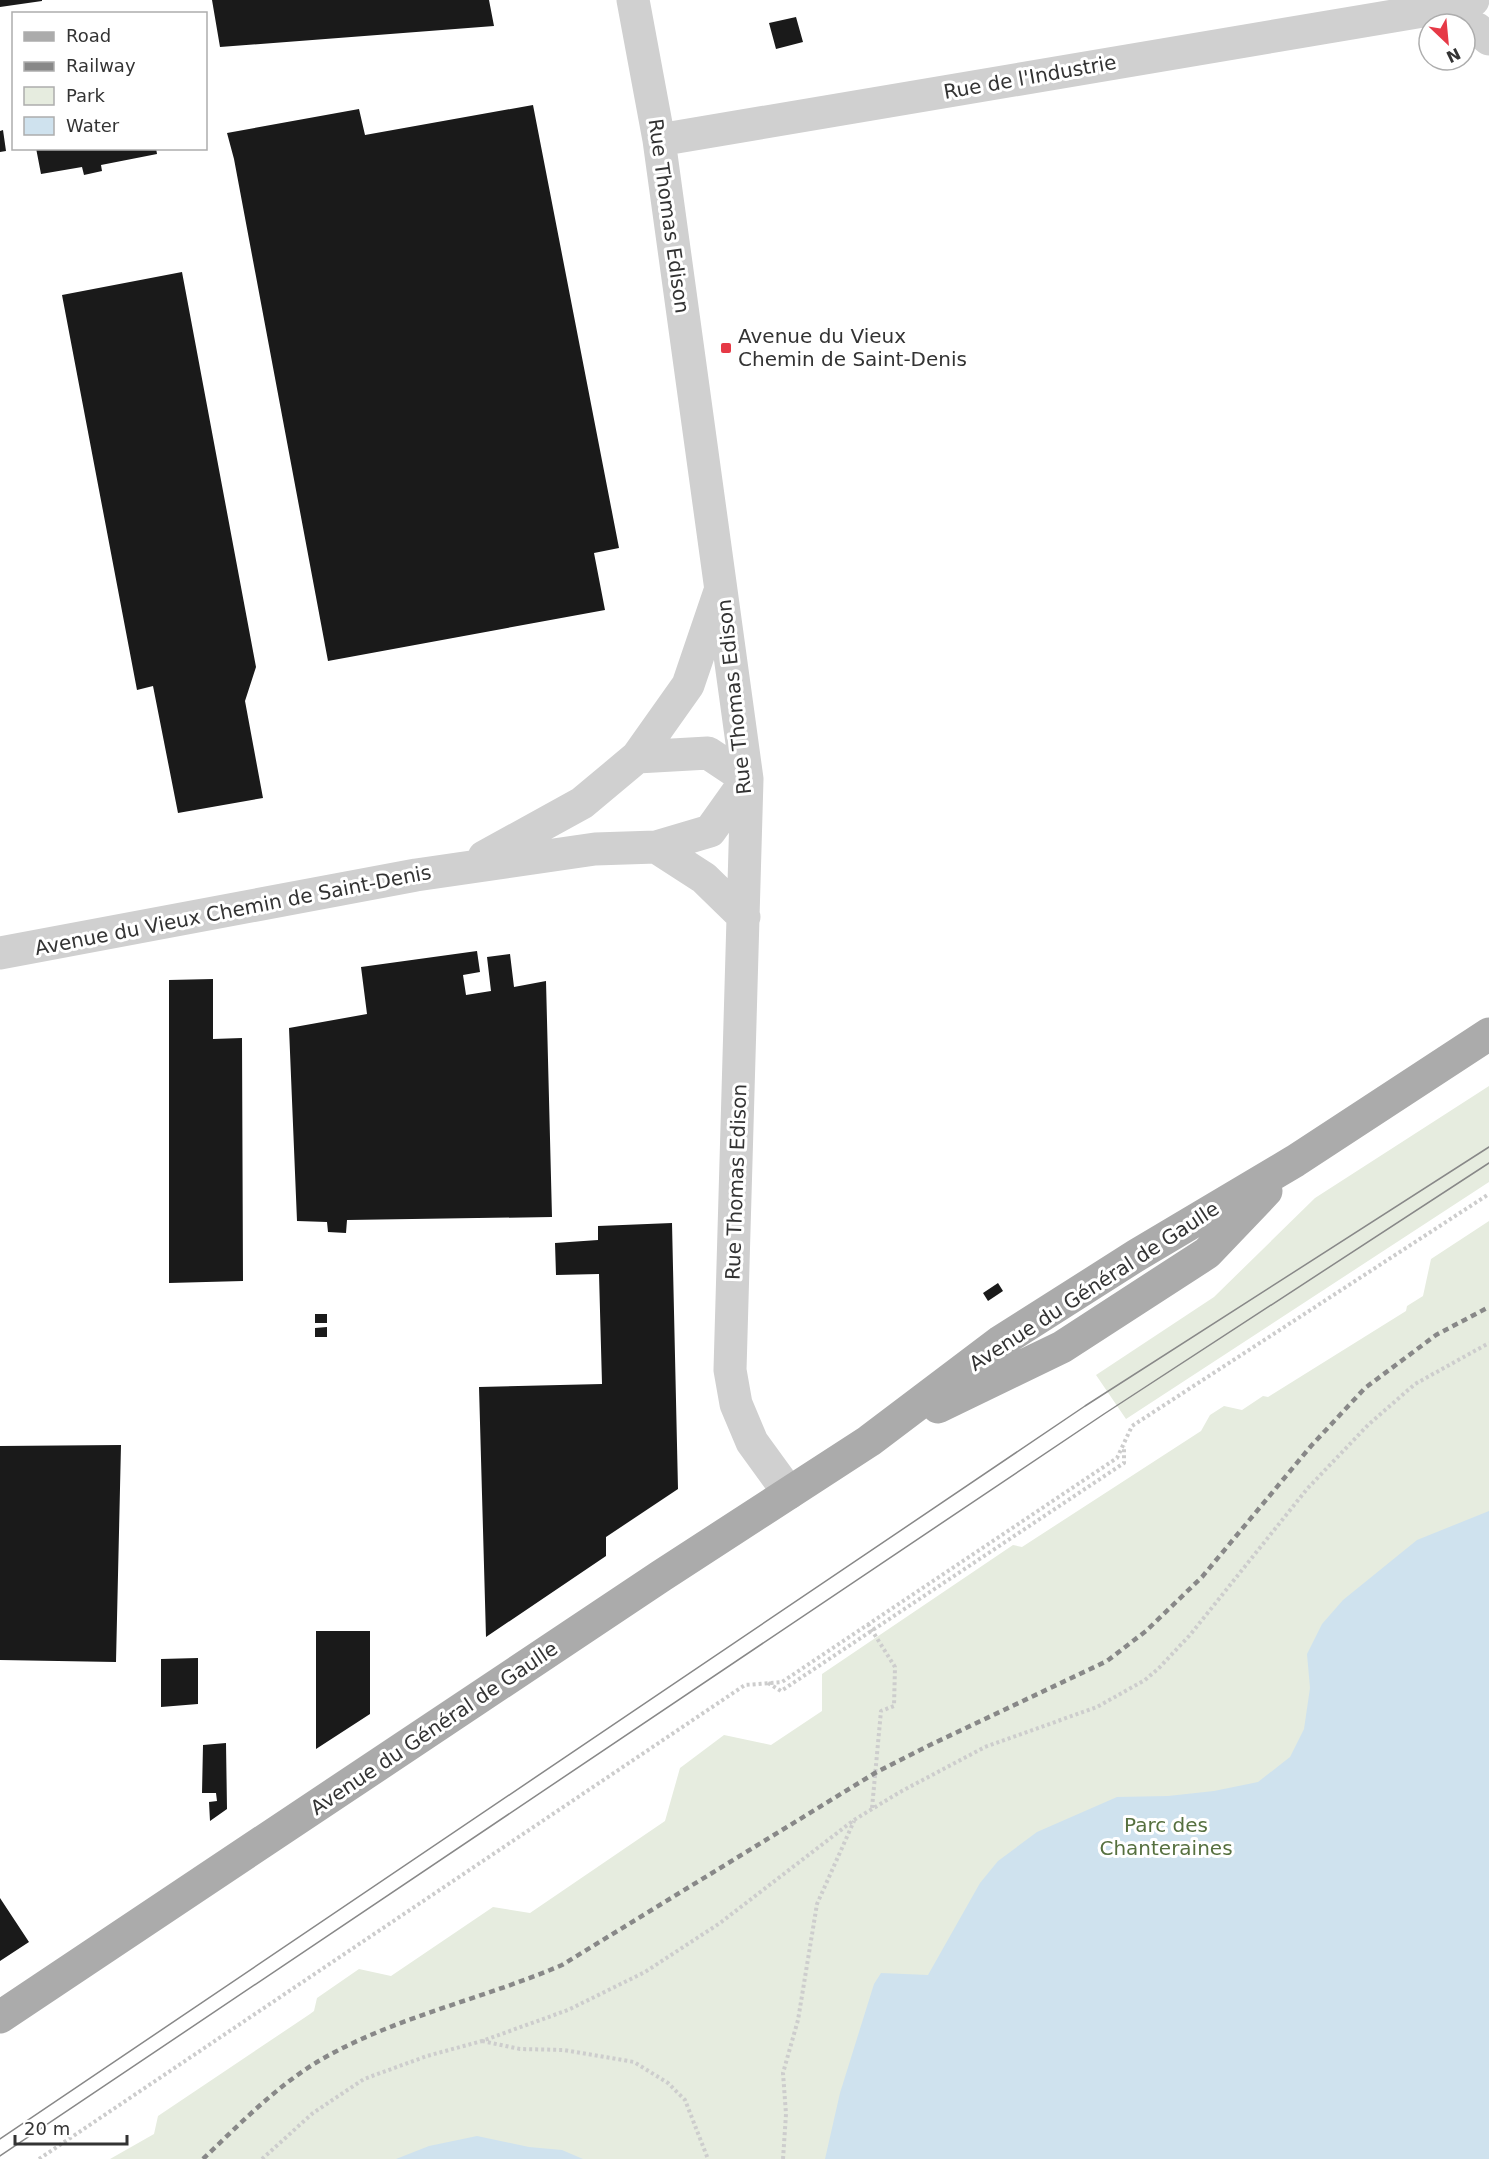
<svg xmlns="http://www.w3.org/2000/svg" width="1489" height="2159" font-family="'DejaVu Sans',sans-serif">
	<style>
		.green { fill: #e6ecdf }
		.water { fill: #cfe2ee }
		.building { fill: #1a1a1a }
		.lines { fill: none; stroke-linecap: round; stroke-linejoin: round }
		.path { stroke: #cdcdcd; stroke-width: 4; stroke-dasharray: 3 3; stroke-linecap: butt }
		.minor { stroke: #d0d0d0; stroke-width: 33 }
		.major { stroke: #ababab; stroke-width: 33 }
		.tram { stroke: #888; stroke-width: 1.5 }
		.rail { stroke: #888; stroke-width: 4.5; stroke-dasharray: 6 4.5; stroke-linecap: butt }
		.poi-dot { fill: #e63946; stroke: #fff; stroke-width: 2 }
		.labels { text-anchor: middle; stroke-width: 6; stroke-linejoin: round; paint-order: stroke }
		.street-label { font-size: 20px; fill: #333; stroke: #fff }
		.poi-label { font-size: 20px; fill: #333; stroke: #fff; text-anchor: start }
		.park-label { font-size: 20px; fill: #56703f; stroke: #fff }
	</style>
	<rect width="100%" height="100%" fill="#fff"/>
	<path class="green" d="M1489 1086V1182L1126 1419 1096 1375 1214 1297 1315 1198Z
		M1489 1221V2159H110L154 2134 158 2116 310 2014 314 2011 317 1998 359 1969 391 1976 493 1907 530 1913 665 1821 680 1768 724 1735 771 1745 822 1711V1674L1013 1545 1022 1547 1201 1431 1210 1415 1224 1406 1242 1410 1263 1396 1268 1397 1406 1311 1407 1306 1423 1296 1431 1259Z"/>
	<path class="water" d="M1489 1511V2159H825L840 2093 874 1984 881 1973 928 1975 980 1883 998 1861 1037 1832 1117 1797 1168 1796 1214 1791 1258 1782 1290 1757 1304 1729 1310 1688 1307 1654 1322 1624 1343 1600 1417 1540Z
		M477 2136 529 2147 562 2150 583 2159H396L429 2146Z"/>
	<path class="building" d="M0 0H42V1L0 7Z
		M212 0H489L494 26 220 47Z
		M796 17 803 42 776 49 769 23Z
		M533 105 619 548 594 553 605 610 328 661 234 159 227 133 359 109 365 135Z
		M3 130 6 151 0 152V131Z
		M36 148H156L157 154 101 165 102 171 84 175 82 167 41 174Z
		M182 272 256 667 245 701 263 798 178 813 153 686 137 690 62 295Z
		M477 951 480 972 463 975 466 995 491 991 487 957 510 954 514 987 546 981 552 1217 347 1220 346 1233 328 1232 327 1222 297 1221 289 1028 367 1014 361 967Z
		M213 979V1039L242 1038 243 1281 169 1283V980Z
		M672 1223 678 1489 606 1537V1556L486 1637 479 1387 602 1384 599 1274 556 1275 555 1243 598 1240V1226Z
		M998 1283 1003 1291 988 1301 983 1293Z
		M315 1314H327V1323H315Z
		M327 1327V1337H315V1328Z
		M121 1445 116 1662 0 1660V1446Z
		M316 1631H370V1714L316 1749Z
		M198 1658V1704L161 1707V1659Z
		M226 1743 227 1809 210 1821 209 1802 217 1801 216 1793H202L203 1745Z
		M0 1898 29 1942 0 1961Z"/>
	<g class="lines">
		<path class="path" d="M868 1624 895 1667 894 1706 881 1711 872 1808
			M768 1683 781 1691 1124 1463V1446
			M482 2041 520 2049 564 2050 634 2062 668 2083 685 2100 708 2159
			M39 2159 745 1685 782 1682 1117 1458 1132 1426 1489 1194
			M262 2159 313 2113 364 2079 427 2056 482 2041 568 2010 645 1972 720 1923 854 1820 900 1792 985 1747 1097 1707 1145 1680 1159 1668 1190 1635 1307 1489 1368 1425 1415 1384 1489 1343
			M783 2159 786 2114 783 2073 798 2020 817 1904 854 1821"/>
		<path class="minor" d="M633 0 659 140 747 779 730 1370 736 1404 752 1442 789 1493
			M1465 25 1477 29 1489 39
			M659 140 1423 11 1473 0
			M637 757 708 753 747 779
			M656 847 704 878 744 917
			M484 857 582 803 637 757 688 685 719 594
			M0 953 416 875 595 849 656 847 710 831 747 779"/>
		<path class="major" d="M938 1407 1062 1347 1207 1253 1266 1191
			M0 2017 661 1576 869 1441 1000 1342 1137 1255 1295 1161 1489 1034"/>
		<path class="tram" d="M0 2139 1085 1406 1489 1147
			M0 2156 1104 1414 1489 1163"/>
		<path class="rail" d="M203 2159C243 2121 283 2079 333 2053 404 2015 488 1997 562 1965L875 1773 930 1745 1107 1661 1146 1631 1202 1577 1311 1446 1365 1388 1436 1335 1489 1307"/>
	</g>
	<rect class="poi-dot" x="720" y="342" width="12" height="12" rx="3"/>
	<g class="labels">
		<g class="street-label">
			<text transform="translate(1030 77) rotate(-10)" y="7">Rue de l'Industrie</text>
			<text transform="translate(669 216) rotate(82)" y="7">Rue Thomas Edison</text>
			<text transform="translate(734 697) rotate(-96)" y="7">Rue Thomas Edison</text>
			<text transform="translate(233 910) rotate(-11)" y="7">Avenue du Vieux Chemin de Saint-Denis</text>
			<text transform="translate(736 1182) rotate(-88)" y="7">Rue Thomas Edison</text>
			<text transform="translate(1094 1286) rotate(-33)" y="7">Avenue du Général de Gaulle</text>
			<text transform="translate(434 1728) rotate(-34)" y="7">Avenue du Général de Gaulle</text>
		</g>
		<g class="poi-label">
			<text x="738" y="343">Avenue du Vieux<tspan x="738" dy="23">Chemin de Saint-Denis</tspan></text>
		</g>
		<g class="park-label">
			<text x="1166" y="1832">Parc des<tspan x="1166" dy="23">Chanteraines</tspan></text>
		</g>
	</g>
	<rect x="12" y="12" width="195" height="138" fill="#ffffff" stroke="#adadad" stroke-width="1.5"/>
	<rect x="24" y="32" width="30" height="9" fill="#ababab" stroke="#adadad" stroke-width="1.5"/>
	<text x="66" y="42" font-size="18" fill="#333333">Road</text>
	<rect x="24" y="62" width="30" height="9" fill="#888888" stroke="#adadad" stroke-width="1.5"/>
	<text x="66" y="72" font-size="18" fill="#333333">Railway</text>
	<rect x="24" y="87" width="30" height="18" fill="#e6ecdf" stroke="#adadad" stroke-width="1.5"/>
	<text x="66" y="102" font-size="18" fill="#333333">Park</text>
	<rect x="24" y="117" width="30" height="18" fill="#cfe2ee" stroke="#adadad" stroke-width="1.5"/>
	<text x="66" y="132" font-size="18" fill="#333333">Water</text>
	<g transform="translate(1447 42) rotate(154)"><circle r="28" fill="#ffffff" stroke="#adadad" stroke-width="1.5"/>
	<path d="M0-4.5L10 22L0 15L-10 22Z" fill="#e63946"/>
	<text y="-9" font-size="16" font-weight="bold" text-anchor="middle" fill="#333333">N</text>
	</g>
	<path d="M15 2135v9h112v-9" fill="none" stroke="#333333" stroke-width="3"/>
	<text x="24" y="2135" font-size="18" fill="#333333" stroke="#ffffff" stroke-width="4.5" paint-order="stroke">20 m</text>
</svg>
